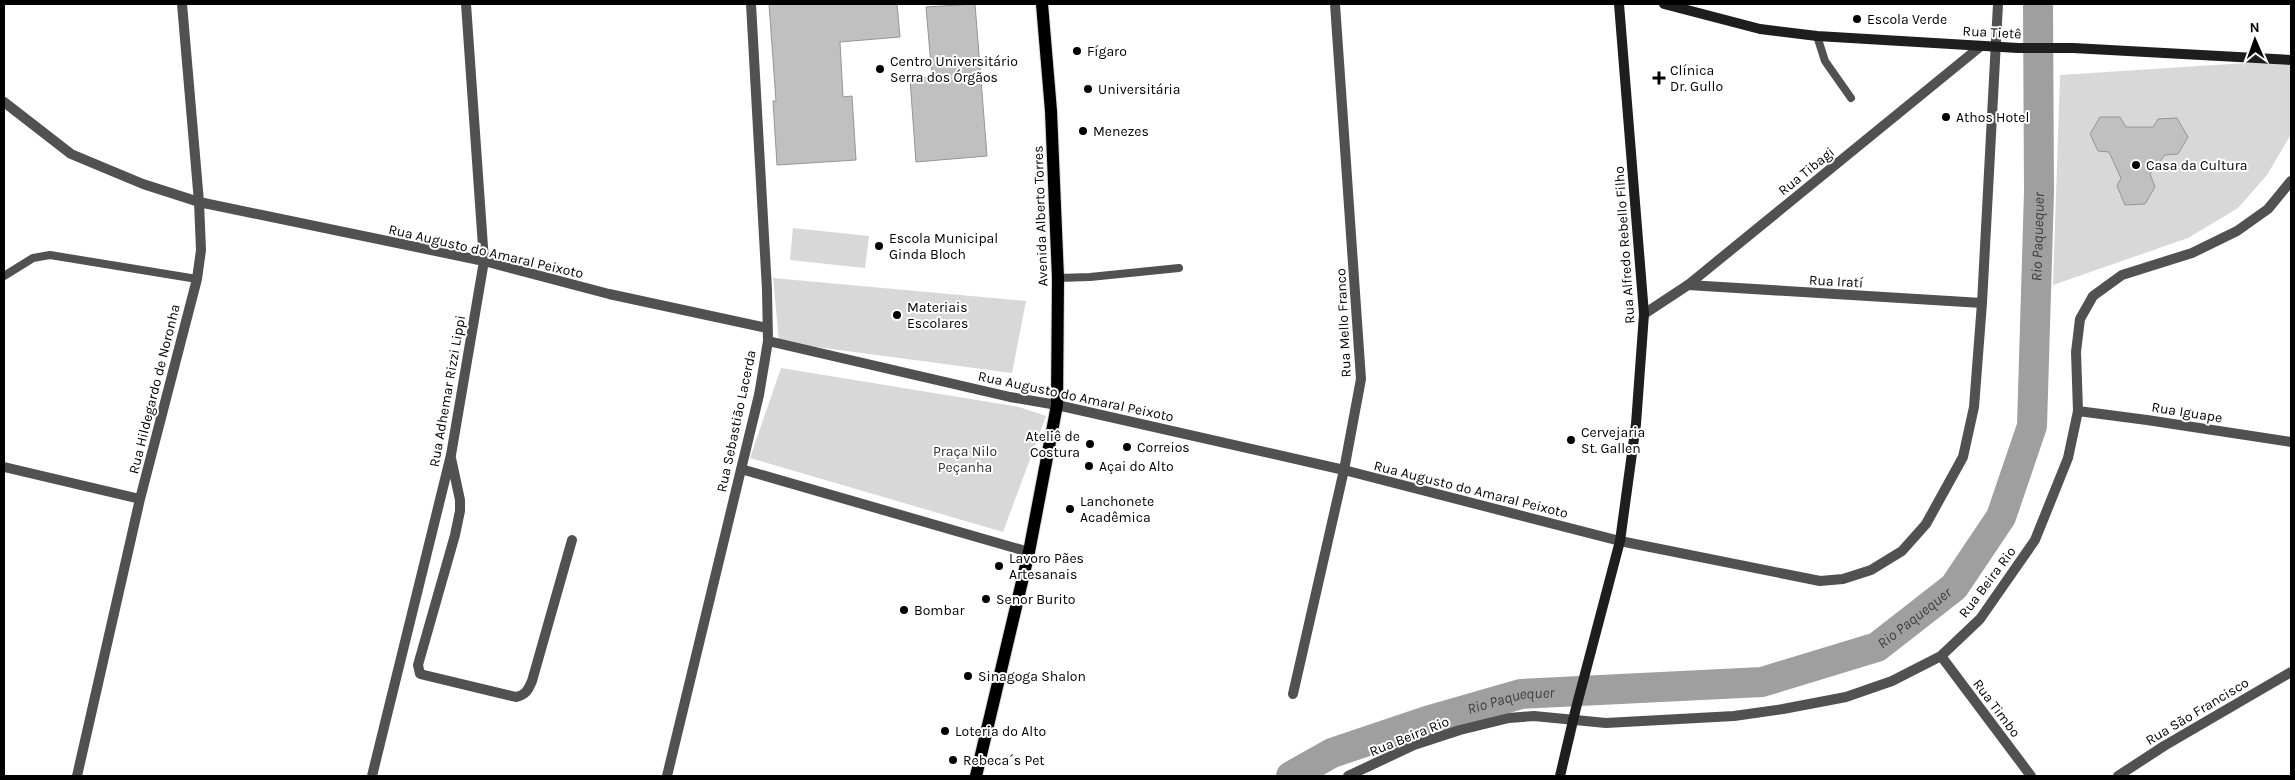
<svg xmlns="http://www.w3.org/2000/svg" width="2295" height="780" font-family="Karla,sans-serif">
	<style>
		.green { fill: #d8d8d8 }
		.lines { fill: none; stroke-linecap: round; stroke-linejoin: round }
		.river { stroke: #9f9f9f; stroke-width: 30 }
		.building { fill: #c0c0c0; stroke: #959595 }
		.primary-casing { stroke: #dbdbdb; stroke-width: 14 }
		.service { stroke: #515151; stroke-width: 8 }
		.minor { stroke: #515151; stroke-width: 10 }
		.tertiary { stroke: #515151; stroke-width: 10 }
		.secondary { stroke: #1e1e1e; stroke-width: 10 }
		.primary { stroke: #000; stroke-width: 12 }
		.poi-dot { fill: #000; stroke: #fff; stroke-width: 2 }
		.labels { text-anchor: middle; stroke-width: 4; stroke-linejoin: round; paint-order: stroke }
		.poi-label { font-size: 14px; fill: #000; stroke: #fff; text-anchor: start }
		.street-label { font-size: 14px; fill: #000; stroke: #fff }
		.park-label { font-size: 14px; fill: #2f2f2f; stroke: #fff }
		.water-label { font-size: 15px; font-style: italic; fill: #404040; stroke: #fff }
	</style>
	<rect width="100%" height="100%" fill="#fff"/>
	<path class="green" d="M2291 60V134L2267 175 2238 208 2188 238 2053 285 2060 75Z
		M793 228 869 236 865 268 790 260Z
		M773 278 1026 301 1012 373 779 342Z
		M781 368 1019 407 1046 416 1003 532 750 458Z"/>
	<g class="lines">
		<path class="river" id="s1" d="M1291 776 1332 753 1427 721 1521 694 1762 682 1877 647 1954 587 2001 517 2032 426 2039 192 2038 4"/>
	</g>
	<path class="building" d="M769 4H897L900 37 840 42 843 97 852 96 856 160 777 165 773 101H776Z
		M975 4 987 156 916 162 910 79 932 77 926 7Z
		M2100 117H2120L2126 127H2153L2158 119 2177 118 2188 137 2178 154 2165 155 2150 174 2155 187 2145 204 2125 205 2117 186 2121 178 2109 152 2098 151 2090 134Z"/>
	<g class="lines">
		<g class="primary-casing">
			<path id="primary" d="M976 776 1029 552 1057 405 1058 278 1051 111 1042 4"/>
		</g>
		<path class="service" d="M1817 36 1825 61 1851 98
			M4 276 33 258 50 255 197 279
			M1058 278 1090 277 1179 268"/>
		<path class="minor" d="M4 102 71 154 143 184 199 202 484 261 609 294 767 328
			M1688 285 1982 303
			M768 341 1010 397 1057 405
			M2078 411 2147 420 2291 442
			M451 458 460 500V511L455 535 418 665 420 674 516 697C526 695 528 690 532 681L572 540
			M4 467 140 499
			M741 469 1029 552
			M1620 541 1820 581 1843 579 1871 570 1902 551 1926 524 1963 457 1974 407 1982 303 1998 4
			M1941 656 2031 776
			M1293 694 1344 470 1361 379 1335 4
			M77 776 140 499 197 279 201 250 199 202 182 4
			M372 776 451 455 484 261 466 4
			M667 776 759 395 768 341 767 290 751 4
			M1348 776 1414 745 1460 730 1509 718 1534 716 1606 723 1734 716 1783 709 1846 697 1892 681 1941 656 1980 619 2035 540 2068 458 2078 411 2076 352 2080 319 2093 296 2122 275 2192 253 2237 231 2268 209 2291 181"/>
		<path class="tertiary" d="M1644 314 1688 285 1981 46
			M1057 405 1344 470 1620 541
			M2118 776 2164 746 2291 672"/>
		<path class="secondary" d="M1664 4 1760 29 1817 36 2018 48H2073L2291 60
			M1560 776 1576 708 1620 541 1636 424 1644 314 1619 4"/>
		<use href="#primary" class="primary"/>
	</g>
	<g class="poi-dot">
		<circle cx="1857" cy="19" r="5"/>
		<circle cx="1077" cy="51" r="5"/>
		<circle cx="880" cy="69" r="5"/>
		<path d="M1656.5 70.5h5v5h5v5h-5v5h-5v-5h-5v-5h5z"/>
		<circle cx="1088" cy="89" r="5"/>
		<circle cx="1946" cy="117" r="5"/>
		<circle cx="1083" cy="131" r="5"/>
		<circle cx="2136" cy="165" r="5"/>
		<circle cx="879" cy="246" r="5"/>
		<circle cx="897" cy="315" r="5"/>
		<circle cx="1571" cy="440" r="5"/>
		<circle cx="1090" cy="444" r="5"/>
		<circle cx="1127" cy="447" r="5"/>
		<circle cx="1089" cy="466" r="5"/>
		<circle cx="1070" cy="509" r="5"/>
		<circle cx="999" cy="566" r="5"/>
		<circle cx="986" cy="599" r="5"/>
		<circle cx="904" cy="610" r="5"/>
		<circle cx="968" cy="676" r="5"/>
		<circle cx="945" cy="731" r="5"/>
		<circle cx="953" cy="760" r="5"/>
	</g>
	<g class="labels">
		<g class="poi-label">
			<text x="1867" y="24">Escola Verde</text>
			<text x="1087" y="56">Fígaro</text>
			<text x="890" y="66">Centro Universitário<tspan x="890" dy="16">Serra dos Órgãos</tspan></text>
			<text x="1670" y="75">Clínica<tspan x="1670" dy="16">Dr. Gullo</tspan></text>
			<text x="1098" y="94">Universitária</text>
			<text x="1956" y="122">Athos Hotel</text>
			<text x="1093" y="136">Menezes</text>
			<text x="2146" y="170">Casa da Cultura</text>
			<text x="889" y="243">Escola Municipal<tspan x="889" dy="16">Ginda Bloch</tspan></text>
			<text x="907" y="312">Materiais<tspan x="907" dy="16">Escolares</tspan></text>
			<text x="1581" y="437">Cervejaria<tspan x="1581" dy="16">St. Gallen</tspan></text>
			<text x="1080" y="441" text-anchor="end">Ateliê de<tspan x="1080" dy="16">Costura</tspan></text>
			<text x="1137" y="452">Correios</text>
			<text x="1099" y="471">Açai do Alto</text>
			<text x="1080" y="506">Lanchonete<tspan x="1080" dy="16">Acadêmica</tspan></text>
			<text x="1009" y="563">Lavoro Pães<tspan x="1009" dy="16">Artesanais</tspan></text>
			<text x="996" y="604">Senor Burito</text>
			<text x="914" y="615">Bombar</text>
			<text x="978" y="681">Sinagoga Shalon</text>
			<text x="955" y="736">Loteria do Alto</text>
			<text x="963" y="765">Rebeca´s Pet</text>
		</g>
		<g class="street-label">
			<text transform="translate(1992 32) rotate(3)" y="5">Rua Tietê</text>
			<text transform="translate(1806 171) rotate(-39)" y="5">Rua Tibagi</text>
			<text transform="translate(1040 216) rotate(-92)" y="5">Avenida Alberto Torres</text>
			<text transform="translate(1624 245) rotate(-94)" y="5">Rua Alfredo Rebello Filho</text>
			<text transform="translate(486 251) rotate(13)" y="5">Rua Augusto do Amaral Peixoto</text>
			<text transform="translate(1836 281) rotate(3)" y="5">Rua Iratí</text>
			<text transform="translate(1343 323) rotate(-93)" y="5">Rua Mello Franco</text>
			<text transform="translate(154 389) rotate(-76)" y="5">Rua Hildegardo de Noronha</text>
			<text transform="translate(447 391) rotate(-80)" y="5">Rua Adhemar Rizzi Lippi</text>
			<text transform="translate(1076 396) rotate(12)" y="5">Rua Augusto do Amaral Peixoto</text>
			<text transform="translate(2187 412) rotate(9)" y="5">Rua Iguape</text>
			<text transform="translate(736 421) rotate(-78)" y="5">Rua Sebastião Lacerda</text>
			<text transform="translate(1471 489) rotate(14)" y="5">Rua Augusto do Amaral Peixoto</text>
			<text transform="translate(1987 582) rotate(-53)" y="5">Rua Beira Rio</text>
			<text transform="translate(1997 708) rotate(53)" y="5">Rua Timbo</text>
			<text transform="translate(2197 711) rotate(-31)" y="5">Rua São Francisco</text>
			<text transform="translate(1409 736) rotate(-22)" y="5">Rua Beira Rio</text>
		</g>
		<g class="park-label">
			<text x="965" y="456">Praça Nilo<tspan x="965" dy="16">Peçanha</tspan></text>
		</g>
		<g class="water-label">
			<text dy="5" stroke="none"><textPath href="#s1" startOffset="1074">Rio Paquequer</textPath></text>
			<text dy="5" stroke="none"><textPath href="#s1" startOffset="654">Rio Paquequer</textPath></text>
			<text dy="5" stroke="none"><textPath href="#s1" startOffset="234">Rio Paquequer</textPath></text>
		</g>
	</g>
	<rect width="2295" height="780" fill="none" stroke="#000000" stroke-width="10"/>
	<g transform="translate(2255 40) rotate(358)" stroke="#ffffff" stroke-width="4" paint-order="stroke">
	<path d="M0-4L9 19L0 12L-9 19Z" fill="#000000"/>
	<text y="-8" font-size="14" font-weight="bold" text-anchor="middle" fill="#000000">N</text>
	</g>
</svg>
